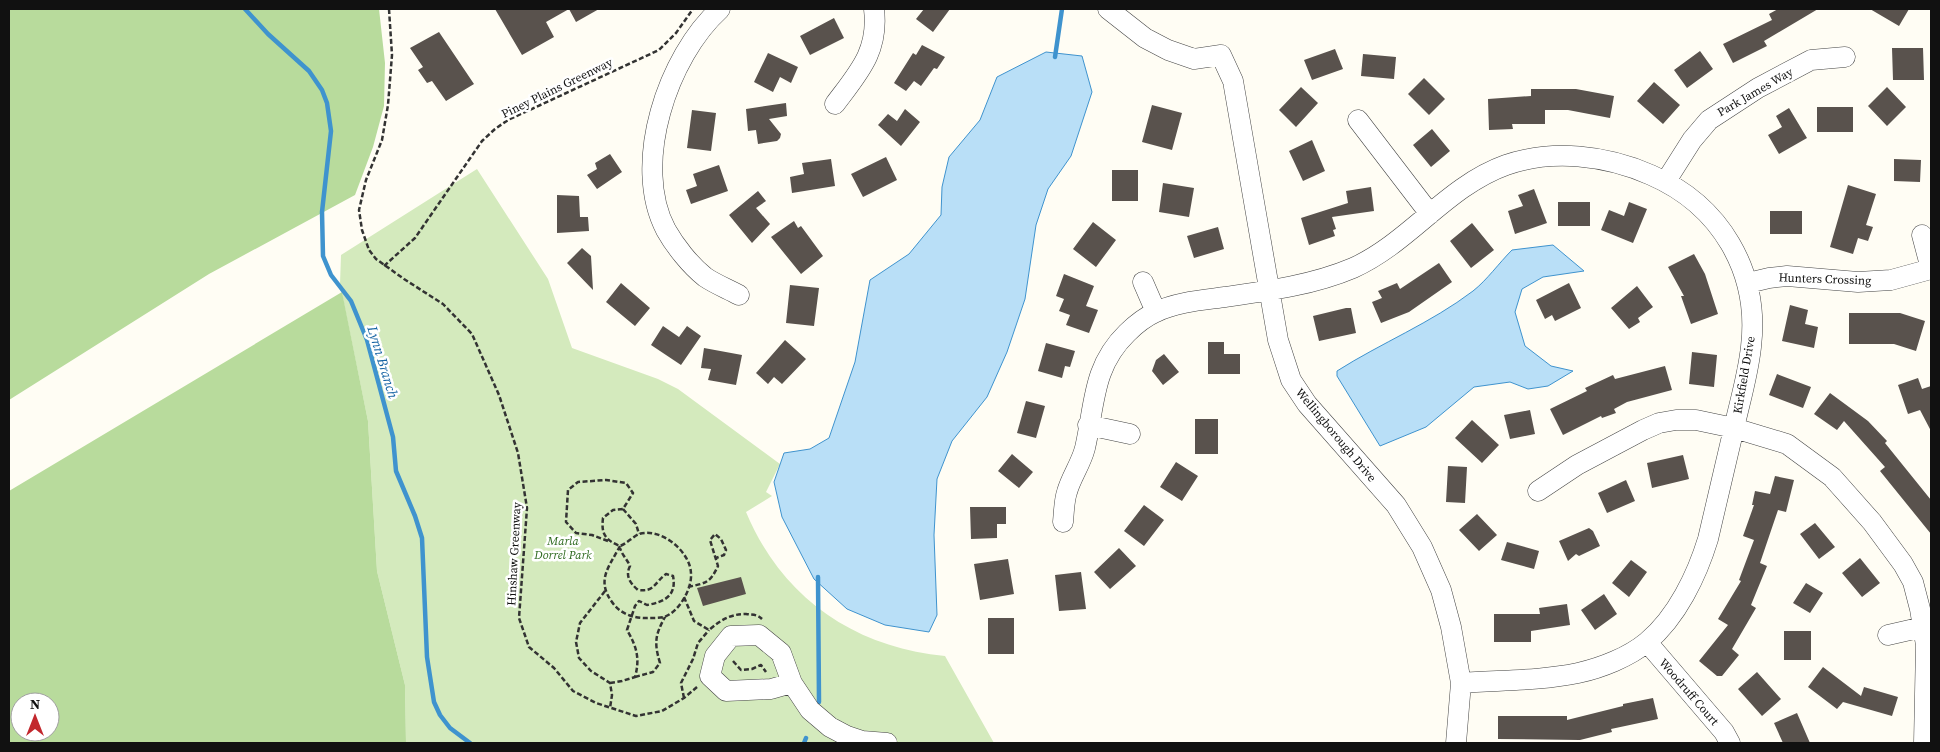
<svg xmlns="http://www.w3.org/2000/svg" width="1940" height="752" font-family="'Source Serif 4',serif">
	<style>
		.green { fill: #d4eabd }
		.forest { fill: #b8db9c; fill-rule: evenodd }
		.water { fill: #b9dff7; stroke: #3f93ce }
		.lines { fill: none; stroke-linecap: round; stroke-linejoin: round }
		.stream { stroke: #3f93ce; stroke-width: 4.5 }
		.building { fill: #59524d }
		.minor-casing { stroke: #444; stroke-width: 21 }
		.path { stroke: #333; stroke-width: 2.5; stroke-dasharray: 5 2.5; stroke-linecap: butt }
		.minor { stroke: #fff; stroke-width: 20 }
		.labels { text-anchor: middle; stroke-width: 5; stroke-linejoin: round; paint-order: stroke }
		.street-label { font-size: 12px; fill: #111; stroke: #fff }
		.park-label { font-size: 12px; font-style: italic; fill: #2e6a1f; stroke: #fff }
		.water-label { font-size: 14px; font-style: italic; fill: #1865a4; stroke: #fff }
	</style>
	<rect width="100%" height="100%" fill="#fffdf4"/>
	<path class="green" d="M477 169 548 279 572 348 658 379 678 389 780 464 766 492 772 496 746 512C782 598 854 647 945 656L994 743H406L405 685 377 571 368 421 340 284 341 255Z"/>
	<path class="forest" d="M9 9H379L385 63 384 106 373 147 355 195 209 274 9 400Z
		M342 292 368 421 377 571 405 685 406 743H9V491ZM20 702H50V732H20Z"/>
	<path class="water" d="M1046 52 1082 56 1092 92 1071 156 1048 189 1036 225 1025 299 1007 352 987 397 952 441 937 479 934 535 937 615 929 632 885 625 847 609 814 579 782 517 774 482 784 453 810 449 829 438 855 362 870 280 909 254 941 215 942 187 949 157 980 120 997 77Z
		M1553 245 1584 271 1543 277 1522 289 1515 312 1525 346 1551 366 1573 371 1548 386 1528 389 1510 382 1474 387 1426 427 1380 446 1337 376V371C1381 343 1431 323 1473 291 1487 280 1499 263 1512 250Z"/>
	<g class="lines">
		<path class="stream" d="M245 9 268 34 309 71 322 90 327 103 331 131 322 212 323 256 331 275 351 301 367 340 393 437 396 471 415 516 422 538 427 657 434 702 440 715 450 728 470 743
			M1055 57 1062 9
			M818 577 819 702
			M804 743 806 738"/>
	</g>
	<path class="building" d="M495 9H599L576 22 569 9 546 22 554 37 522 55Z
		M924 9H950L933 32 916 19Z
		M1778 9H1818L1764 41 1767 46 1733 63 1723 44 1772 20 1769 14Z
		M1870 9H1909L1899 26Z
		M834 18 844 38 810 55 800 36Z
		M439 32 474 84 446 101 432 81 427 83 418 70 423 67 410 48Z
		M922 45 945 57 937 69 934 68 921 86 914 81 906 91 894 83 913 53 916 55Z
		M1892 48H1923L1924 80H1893Z
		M1335 49 1343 69 1312 80 1304 60Z
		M1700 51 1713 69 1687 88 1674 70Z
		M768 53 798 67 791 83 780 77 773 92 754 82Z
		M1363 54 1396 57 1394 79 1361 76Z
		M1424 78 1445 99 1429 115 1408 94Z
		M1654 82 1680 105 1663 124 1637 101Z
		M1301 87 1318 103 1296 127 1279 110Z
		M1887 87 1906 107 1887 126 1868 106Z
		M1531 89H1576L1614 96 1610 118 1568 110H1545V124H1512L1513 129 1489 130 1488 99 1531 96Z
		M786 103 787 116 769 119 781 134 780 138 777 141 758 144 756 130 748 131 746 109Z
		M1152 105 1182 113 1172 150 1142 142Z
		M1817 107H1853V132H1817Z
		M1789 108 1807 138 1779 154 1768 135 1782 127 1776 116Z
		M905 109 920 122 901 146 878 125 888 114 897 121Z
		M692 110 716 113 711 151 687 148Z
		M1432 129 1450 151 1431 167 1413 145Z
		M1312 140 1325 171 1303 181 1289 151Z
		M610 154 622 172 597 189 587 175 597 169 595 163Z
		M886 157 897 180 863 197 851 174Z
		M831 159 835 186 792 193 790 177 804 174 802 163Z
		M1894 159 1921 160 1920 182 1894 181Z
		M719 165 728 191 691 204 686 190 697 186 693 174Z
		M1112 170H1138V201H1112Z
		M1163 183 1194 188 1189 217 1159 212Z
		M1848 185 1876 194 1866 225 1873 227 1868 241 1858 238 1853 254 1830 247Z
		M1371 187 1374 211 1332 217 1336 229 1333 230 1335 236 1309 245 1301 218 1348 203 1346 191Z
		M1534 189 1547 223 1515 234 1508 211 1523 206 1518 195Z
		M758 191 766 201 756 208 770 224 752 243 729 215Z
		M557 195 579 196 580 217H588L589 231 557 233Z
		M1558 202H1590V226H1558Z
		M1629 202 1647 209 1633 243 1601 230 1609 210 1624 216Z
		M1770 211H1802V234H1770Z
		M794 221 798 228 801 226 823 256 801 274 771 237Z
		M1093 222 1116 240 1096 267 1073 249Z
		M1472 223 1494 250 1471 268 1450 241Z
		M1218 227 1224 249 1194 258 1187 236Z
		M582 248 591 256 593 290 567 263Z
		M1694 254 1705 274 1718 314 1691 324 1681 296H1684L1668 267Z
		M1439 263 1452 282 1409 312 1381 323 1372 302 1382 298 1378 291 1397 283 1400 289Z
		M1064 274 1094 286 1086 306 1098 310 1089 333 1066 325 1070 315 1059 311 1064 299 1056 296Z
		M621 283 650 308 635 326 606 302Z
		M1569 283 1581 308 1555 321 1552 315 1545 319 1536 300Z
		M790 285 819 288 814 326 786 323Z
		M1637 286 1653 307 1638 318 1640 322 1629 329 1611 308Z
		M1790 305 1808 310 1805 324 1818 327 1814 348 1782 341Z
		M1346 308H1351L1356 333 1319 341 1313 316Z
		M1849 313H1900L1925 321 1916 351 1894 344H1849Z
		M663 326 679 337 687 326 701 336 681 365 651 345Z
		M785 340 806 359 782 384 774 377 768 384 756 373Z
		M1208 342H1224V354H1240V374H1208Z
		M1046 343 1075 351 1070 367 1065 366 1062 378 1038 371Z
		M704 348 742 355 736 385 708 380 711 369 701 368Z
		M1692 352 1717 355 1714 387 1689 384Z
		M1164 354 1179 372 1163 385 1152 371 1156 360Z
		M1665 366 1672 390 1627 402 1614 409 1616 413 1602 418 1601 416 1563 435 1550 409 1587 391 1585 388 1613 375 1615 379Z
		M1777 374 1811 387 1803 408 1769 395Z
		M1918 378 1922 389 1931 386V431L1920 410 1908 414 1898 385Z
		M1830 393 1868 421 1887 441 1885 443 1931 500V534L1880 471 1885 467 1844 421 1837 430 1814 414Z
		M1026 401 1045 406 1036 438 1017 433Z
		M1530 410 1535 434 1510 439 1504 415Z
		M1195 419H1218V454H1195Z
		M1472 420 1499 445 1482 463 1455 438Z
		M1012 454 1033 472 1019 488 998 471Z
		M1683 455 1689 479 1652 488 1647 463Z
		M1176 462 1198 476 1182 501 1160 487Z
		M1448 466 1467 467 1465 503 1446 502Z
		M1775 476 1794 480 1786 512 1778 510 1760 563 1767 566 1751 605 1756 608 1732 649 1739 655 1722 676H1717L1699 661 1728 625 1718 619 1741 581 1739 580 1754 540 1743 536 1754 505H1752L1755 491 1770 494Z
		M1626 480 1635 501 1607 513 1598 493Z
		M1144 505 1164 520 1144 546 1124 531Z
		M970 507H1006V524H997V538L971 539Z
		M1477 514 1497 535 1479 551 1459 530Z
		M1815 523 1835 547 1819 559 1800 534Z
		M1589 528 1593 531 1600 546 1579 556 1576 554 1568 561 1559 541Z
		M1507 542 1539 551 1534 569 1501 560Z
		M1119 548 1136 566 1110 589 1094 572Z
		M1860 558 1880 583 1862 597 1842 573Z
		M1008 559 1014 594 980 600 974 564Z
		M1631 560 1647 572 1629 597 1612 583Z
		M1081 572 1086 609 1059 611 1055 575Z
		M741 577 746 594 703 606 697 588Z
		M1806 583 1823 593 1810 613 1793 603Z
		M1604 594 1617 614 1595 630 1581 610Z
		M1567 604 1570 625 1531 631V642H1494V614H1540L1539 608Z
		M988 618H1014V654H988Z
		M1784 631H1811V660H1784Z
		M1823 667 1861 696 1864 687 1898 697 1892 716 1843 702 1837 709 1808 687Z
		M1757 672 1781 699 1762 716 1738 689Z
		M1653 698 1658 719 1611 729 1612 732 1580 740 1498 739V716H1567V720L1623 706V704Z
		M1797 713 1810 743H1783L1774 723Z"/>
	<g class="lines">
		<g class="minor-casing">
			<path id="minor" d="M720 9C668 56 631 164 666 230 675 246 690 265 705 277 715 284 728 289 739 295
				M1108 9 1145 38 1168 50 1194 59 1221 55 1233 81 1278 340 1291 380 1307 404 1396 505 1422 547 1441 590 1451 627 1461 683 1456 743
				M835 104C859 72 879 51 874 9
				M1358 120 1430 214
				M1666 181 1692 140 1709 120 1758 88 1811 60 1845 57
				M1922 235 1931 269
				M1143 282 1156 312
				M1748 283 1769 278 1787 276 1858 282 1891 280 1931 269
				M1088 425 1130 434
				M1538 491 1577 465 1643 430 1659 423 1676 420H1696L1734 428 1787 444 1832 477 1872 522 1903 564 1913 582 1920 609 1926 645 1924 743
				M1063 522C1064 512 1064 501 1067 492 1071 477 1081 464 1085 448 1095 405 1092 367 1127 333 1135 325 1145 317 1156 312 1176 302 1203 300 1225 297 1268 291 1313 285 1353 268 1409 243 1447 186 1506 165 1552 149 1606 155 1651 175 1720 205 1760 271 1751 347 1748 375 1740 401 1734 428 1725 465 1717 502 1708 539 1697 575 1677 617 1647 642 1629 657 1601 668 1578 673 1540 681 1499 680 1461 683
				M1888 635 1923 627
				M1647 642 1724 732 1730 743
				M792 683 771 689 726 691 710 676 715 656 731 636 759 635 781 653 792 683 810 710 830 727 847 736 862 741 887 743"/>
		</g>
		<path class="path" d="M389 9 392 55 388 105 382 140 366 180 359 210 362 230 369 250 376 259 404 279 443 304 472 334 499 395 518 453 527 508 519 618 529 647 554 668 573 691 596 703 636 716 662 711 684 698 697 687
			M384 266 415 238 482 141 495 129 508 120 659 50 676 33 693 9
			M623 509 636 524 639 534
			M608 541 592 535 576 533 566 522 568 490 578 482 606 480 626 483 633 493 623 509 613 510 603 518C601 534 605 540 620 546 626 544 634 536 639 534 661 527 691 552 691 574 692 589 679 612 664 617 660 618 654 618 649 618 635 619 620 614 612 602 596 580 609 567 620 546
			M688 587C706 583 710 583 718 566L710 540 715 534 721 539 726 550 724 555 716 558
			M605 591 580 623 576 642 579 658 591 671 610 683 612 695 610 708
			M684 597 694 621 709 630C721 620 730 614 746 614 753 615 757 614 762 619
			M733 661 741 670 752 669 761 665 766 672
			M635 677 653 672 660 663C654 643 655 635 665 617
			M610 683 622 681 635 677C640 659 637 647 627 630L635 606 639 601 647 605C664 602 677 596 673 576L666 574C654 583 655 592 638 590 630 583 625 576 630 566 627 559 622 555 620 548
			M684 698 681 683 693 659 698 643 709 630"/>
		<use href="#minor" class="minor"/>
	</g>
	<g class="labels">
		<g class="street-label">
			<text transform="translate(557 88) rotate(-26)" y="4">Piney Plains Greenway</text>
			<text transform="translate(1755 92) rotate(-30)" y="4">Park James Way</text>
			<text transform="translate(1825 279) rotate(2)" y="4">Hunters Crossing</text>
			<text transform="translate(1744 375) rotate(-80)" y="4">Kirkfield Drive</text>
			<text transform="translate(1336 435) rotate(50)" y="4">Wellingborough Drive</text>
			<text transform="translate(514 554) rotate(-87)" y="4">Hinshaw Greenway</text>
			<text transform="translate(1689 692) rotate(49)" y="4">Woodruff Court</text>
		</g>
		<g class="park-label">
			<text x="563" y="545">Marla<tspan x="563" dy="14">Dorrel Park</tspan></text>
		</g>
		<g class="water-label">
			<text transform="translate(383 362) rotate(73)" y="5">Lynn Branch</text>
		</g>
	</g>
	<rect width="1940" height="752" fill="none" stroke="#111111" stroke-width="20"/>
	<g transform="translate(35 717)"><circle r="24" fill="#ffffff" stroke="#a0a0a0"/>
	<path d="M0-4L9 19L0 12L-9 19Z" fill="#c2272d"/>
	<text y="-8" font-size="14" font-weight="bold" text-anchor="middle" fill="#111111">N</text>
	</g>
</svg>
